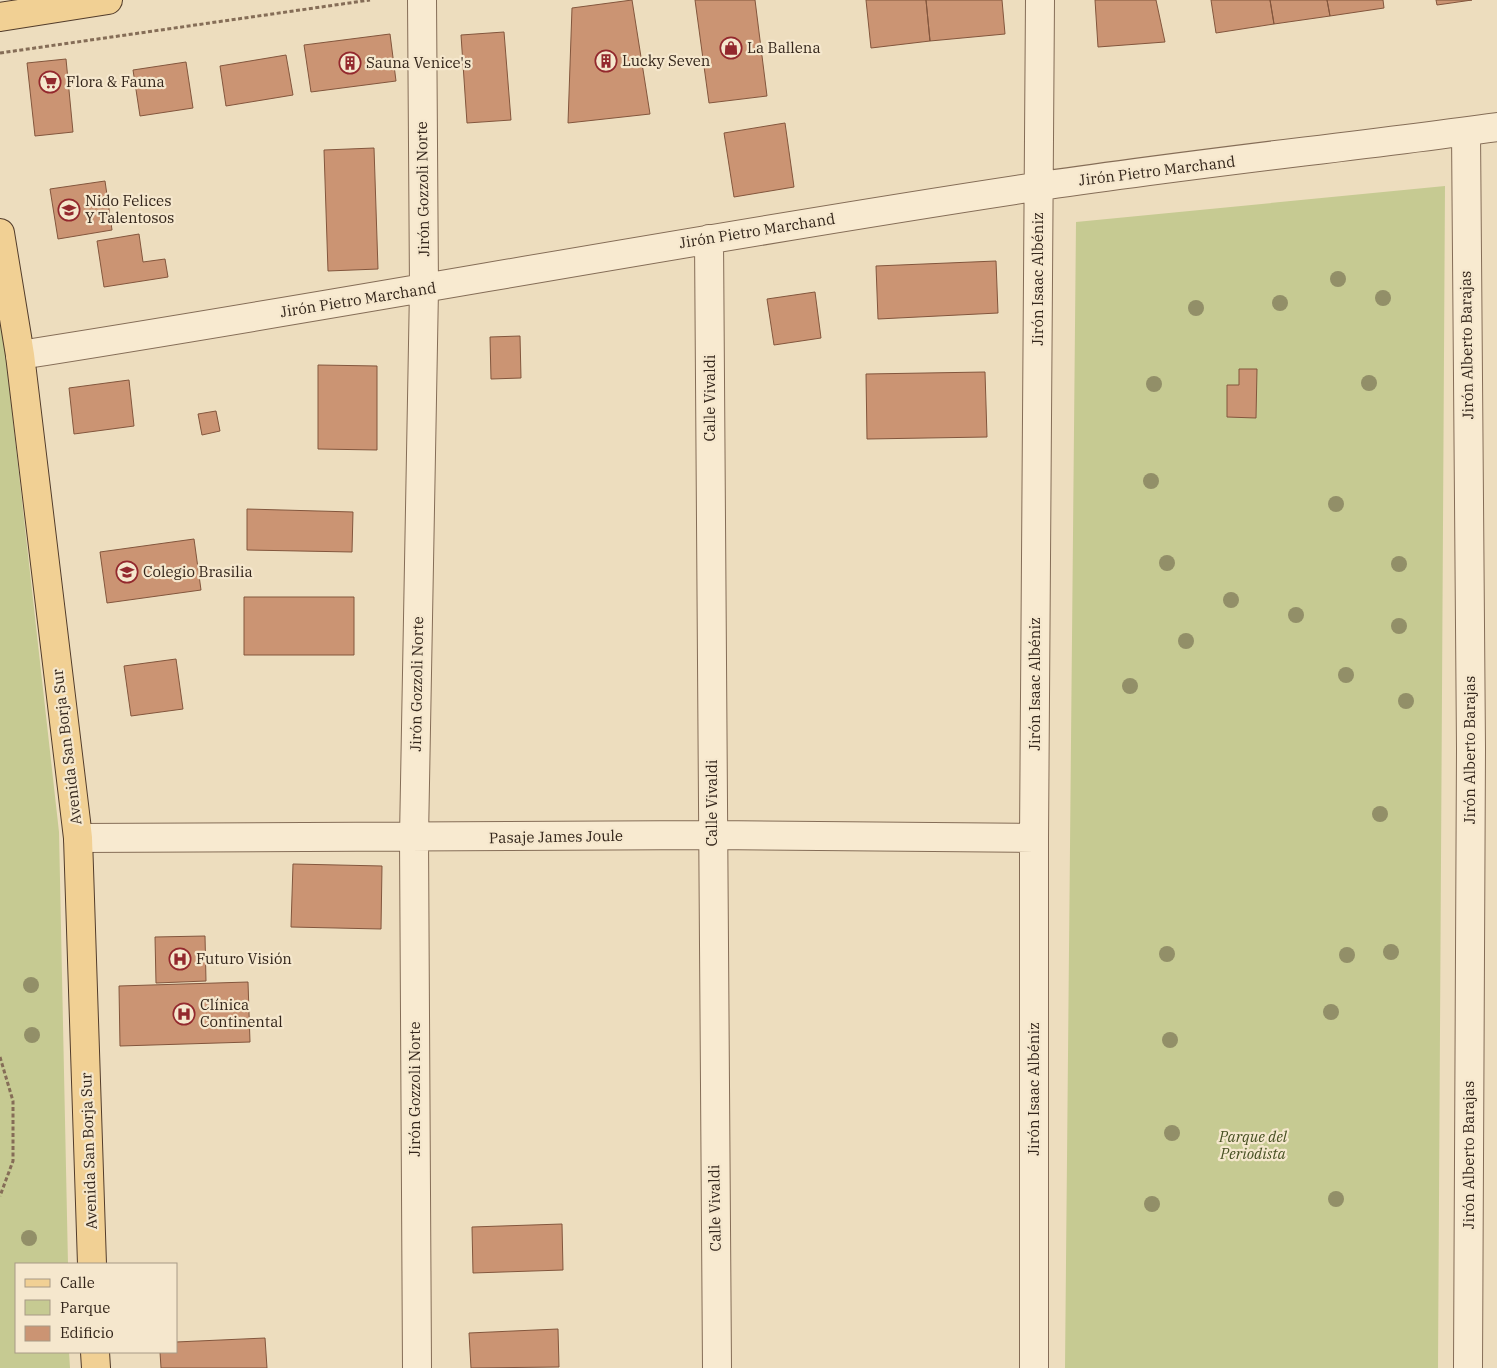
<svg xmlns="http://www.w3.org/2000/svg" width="1497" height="1368" font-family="'IBM Plex Serif',serif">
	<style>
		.green { fill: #c6ca92 }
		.building { fill: #cb9473; stroke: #83563d }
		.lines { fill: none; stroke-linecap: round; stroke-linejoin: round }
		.minor-casing { stroke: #856d57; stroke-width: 30 }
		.major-casing { stroke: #523c2b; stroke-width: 30 }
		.path { stroke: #856d57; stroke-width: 3; stroke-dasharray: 4 2.5; stroke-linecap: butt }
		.minor { stroke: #f8ead0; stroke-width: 28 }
		.major { stroke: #f1d094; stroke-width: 28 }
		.tree { fill: #928f68 }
		.labels { text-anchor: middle; stroke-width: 4.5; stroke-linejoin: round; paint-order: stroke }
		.poi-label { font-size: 15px; fill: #34261b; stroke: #f5e7cd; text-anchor: start }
		.street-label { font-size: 15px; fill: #34261b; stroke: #f5e7cd }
		.park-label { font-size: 15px; font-style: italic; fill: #475022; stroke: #f5e7cd }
	</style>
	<rect width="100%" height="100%" fill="#edddbe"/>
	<path class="green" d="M1445 186 1438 1368H1065L1076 222Z
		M0 304 59 832 68 1264H16V1352H69L70 1368H0Z"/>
	<path class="building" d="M632 0 650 114 568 123 572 8Z
		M695 0H755L767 96 709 103Z
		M866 0H926L930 41 871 48Z
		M926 0H1002L1005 34 930 41Z
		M1095 0H1156L1165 42 1098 47Z
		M1211 0H1270L1274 24 1216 33Z
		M1270 0H1327L1330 16 1274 24Z
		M1327 0H1383L1384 8 1330 16Z
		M1436 0H1472L1437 5Z
		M504 32 511 120 467 123 461 35Z
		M390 34 396 81 311 92 304 45Z
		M286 55 293 95 226 106 220 66Z
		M66 59 73 132 35 136 27 63Z
		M186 62 193 108 140 116 133 70Z
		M785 123 794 187 734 197 724 133Z
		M374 148 378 269 328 271 324 150Z
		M105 181 112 230 58 239 50 189Z
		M139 234 143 262 165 259 168 277 104 287 97 241Z
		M996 261 998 313 878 319 876 266Z
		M815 292 821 338 774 345 767 299Z
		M520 336 521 378 491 379 490 337Z
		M318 365 377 366V450L318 449Z
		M1239 369H1257L1256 418 1227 417V385H1239Z
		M985 372 987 437 867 439 866 374Z
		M129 380 134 426 74 434 69 388Z
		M216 411 220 431 202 435 198 414Z
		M247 509 353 512 352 552 247 550Z
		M194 539 201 590 107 603 100 552Z
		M244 597H354V655H244Z
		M176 659 183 709 131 716 124 666Z
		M293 864 382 866 381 929 291 927Z
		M205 936 206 981 156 983 155 937Z
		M248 982 250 1042 120 1046 119 986Z
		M562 1224 563 1270 473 1273 472 1227Z
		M558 1329 559 1367 471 1368 469 1333Z
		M265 1338 267 1368H161L160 1352H176V1342Z"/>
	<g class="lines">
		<g class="minor-casing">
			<path id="minor" d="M1466 132 1471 748 1468 1368
				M709 239 717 1368
				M20 355C359 302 696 238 1035 187 1188 164 1343 148 1497 127
				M78 838 712 835 1034 838
				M417 1368 414 838 424 289 422 0
				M1034 1368V838L1040 0"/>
		</g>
		<g class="major-casing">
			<path id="major" d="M0 17 108 0
				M0 233 20 355 78 838 92 1264
				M95 1352 96 1368"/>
		</g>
		<path class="path" d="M0 53 370 0
			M0 1057 13 1101V1161L0 1196"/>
		<use href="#minor" class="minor"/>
		<use href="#major" class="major"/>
	</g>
	<g class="tree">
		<circle cx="1338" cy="279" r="8"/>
		<circle cx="1383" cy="298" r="8"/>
		<circle cx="1280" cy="303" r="8"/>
		<circle cx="1196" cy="308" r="8"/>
		<circle cx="1369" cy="383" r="8"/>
		<circle cx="1154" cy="384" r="8"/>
		<circle cx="1151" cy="481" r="8"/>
		<circle cx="1336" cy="504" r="8"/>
		<circle cx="1167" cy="563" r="8"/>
		<circle cx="1399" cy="564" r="8"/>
		<circle cx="1231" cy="600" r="8"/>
		<circle cx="1296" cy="615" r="8"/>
		<circle cx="1399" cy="626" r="8"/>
		<circle cx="1186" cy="641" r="8"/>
		<circle cx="1346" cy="675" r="8"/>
		<circle cx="1130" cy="686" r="8"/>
		<circle cx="1406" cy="701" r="8"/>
		<circle cx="1380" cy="814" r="8"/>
		<circle cx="1391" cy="952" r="8"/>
		<circle cx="1167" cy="954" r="8"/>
		<circle cx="1347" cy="955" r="8"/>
		<circle cx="31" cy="985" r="8"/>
		<circle cx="1331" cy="1012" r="8"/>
		<circle cx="32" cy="1035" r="8"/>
		<circle cx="1170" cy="1040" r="8"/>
		<circle cx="1172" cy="1133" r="8"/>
		<circle cx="1336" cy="1199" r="8"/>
		<circle cx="1152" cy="1204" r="8"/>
		<circle cx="29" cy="1238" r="8"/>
	</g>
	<defs>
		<g id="shop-ring" transform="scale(1.125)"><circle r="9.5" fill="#f5e7cd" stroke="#93282d" stroke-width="1.5"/><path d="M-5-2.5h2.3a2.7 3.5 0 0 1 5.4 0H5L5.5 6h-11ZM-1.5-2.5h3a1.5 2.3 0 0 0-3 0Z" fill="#93282d"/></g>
		<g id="building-ring" transform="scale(1.125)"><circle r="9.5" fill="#f5e7cd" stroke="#93282d" stroke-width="1.5"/><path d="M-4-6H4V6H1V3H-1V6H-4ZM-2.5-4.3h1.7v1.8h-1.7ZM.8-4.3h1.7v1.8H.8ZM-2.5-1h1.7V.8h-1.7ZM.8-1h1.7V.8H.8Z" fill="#93282d"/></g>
		<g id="supermarket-ring" transform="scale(1.125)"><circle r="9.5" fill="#f5e7cd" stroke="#93282d" stroke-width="1.5"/><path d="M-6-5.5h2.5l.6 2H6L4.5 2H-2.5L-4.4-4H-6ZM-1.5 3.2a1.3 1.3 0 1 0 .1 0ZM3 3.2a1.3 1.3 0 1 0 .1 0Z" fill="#93282d"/></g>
		<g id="school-ring" transform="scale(1.125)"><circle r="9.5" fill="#f5e7cd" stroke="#93282d" stroke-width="1.5"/><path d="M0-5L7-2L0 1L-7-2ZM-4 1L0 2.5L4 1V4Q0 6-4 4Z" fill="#93282d"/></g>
		<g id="hospital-ring" transform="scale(1.125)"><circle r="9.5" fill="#f5e7cd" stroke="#93282d" stroke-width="1.5"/><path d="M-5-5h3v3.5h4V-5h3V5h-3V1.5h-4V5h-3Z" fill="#93282d"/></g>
	</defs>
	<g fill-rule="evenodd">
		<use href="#shop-ring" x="731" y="48"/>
		<use href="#building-ring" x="606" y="61"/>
		<use href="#building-ring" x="350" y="63"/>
		<use href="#supermarket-ring" x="50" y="82"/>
		<use href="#school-ring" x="69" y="210"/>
		<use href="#school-ring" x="127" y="572"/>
		<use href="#hospital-ring" x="180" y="959"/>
		<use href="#hospital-ring" x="184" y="1014"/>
	</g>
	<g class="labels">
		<g class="poi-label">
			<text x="747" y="53">La Ballena</text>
			<text x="622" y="66">Lucky Seven</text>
			<text x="366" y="68">Sauna Venice's</text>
			<text x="66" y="87">Flora &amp; Fauna</text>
			<text x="85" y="206">Nido Felices<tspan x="85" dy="17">Y Talentosos</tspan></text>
			<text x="143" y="577">Colegio Brasilia</text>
			<text x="196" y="964">Futuro Visión</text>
			<text x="200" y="1010">Clínica<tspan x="200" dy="17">Continental</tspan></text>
		</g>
		<g class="street-label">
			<text transform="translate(1157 171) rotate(-7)" y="5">Jirón Pietro Marchand</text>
			<text transform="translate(423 189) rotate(-91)" y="5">Jirón Gozzoli Norte</text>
			<text transform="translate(757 231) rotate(-9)" y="5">Jirón Pietro Marchand</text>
			<text transform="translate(1038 279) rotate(-90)" y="5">Jirón Isaac Albéniz</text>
			<text transform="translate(358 300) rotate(-9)" y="5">Jirón Pietro Marchand</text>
			<text transform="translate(1467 345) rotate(-91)" y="5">Jirón Alberto Barajas</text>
			<text transform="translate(710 398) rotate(-90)" y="5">Calle Vivaldi</text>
			<text transform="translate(417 684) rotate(-89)" y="5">Jirón Gozzoli Norte</text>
			<text transform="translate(1035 684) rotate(-90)" y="5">Jirón Isaac Albéniz</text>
			<text transform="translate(67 747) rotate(-97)" y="5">Avenida San Borja Sur</text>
			<text transform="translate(1470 750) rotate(-90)" y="5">Jirón Alberto Barajas</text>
			<text transform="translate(712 803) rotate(-90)" y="5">Calle Vivaldi</text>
			<text transform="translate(556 837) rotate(-1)" y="5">Pasaje James Joule</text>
			<text transform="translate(415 1089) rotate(-90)" y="5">Jirón Gozzoli Norte</text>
			<text transform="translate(1034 1089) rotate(-90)" y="5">Jirón Isaac Albéniz</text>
			<text transform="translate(89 1151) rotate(-92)" y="5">Avenida San Borja Sur</text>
			<text transform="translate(1469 1155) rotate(-90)" y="5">Jirón Alberto Barajas</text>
			<text transform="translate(715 1208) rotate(-91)" y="5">Calle Vivaldi</text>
		</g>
		<g class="park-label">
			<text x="1253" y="1142">Parque del<tspan x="1253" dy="17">Periodista</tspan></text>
		</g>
	</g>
	<rect x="15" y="1263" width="162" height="90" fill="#f5e7cd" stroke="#a89a86"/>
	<rect x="25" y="1279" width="25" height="8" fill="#f1d094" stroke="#a89a86"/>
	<text x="60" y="1288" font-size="15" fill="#34261b">Calle</text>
	<rect x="25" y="1300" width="25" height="15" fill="#c6ca92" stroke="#a89a86"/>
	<text x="60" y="1313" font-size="15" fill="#34261b">Parque</text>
	<rect x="25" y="1326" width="25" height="15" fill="#cb9473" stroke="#a89a86"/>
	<text x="60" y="1338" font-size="15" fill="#34261b">Edificio</text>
</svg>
